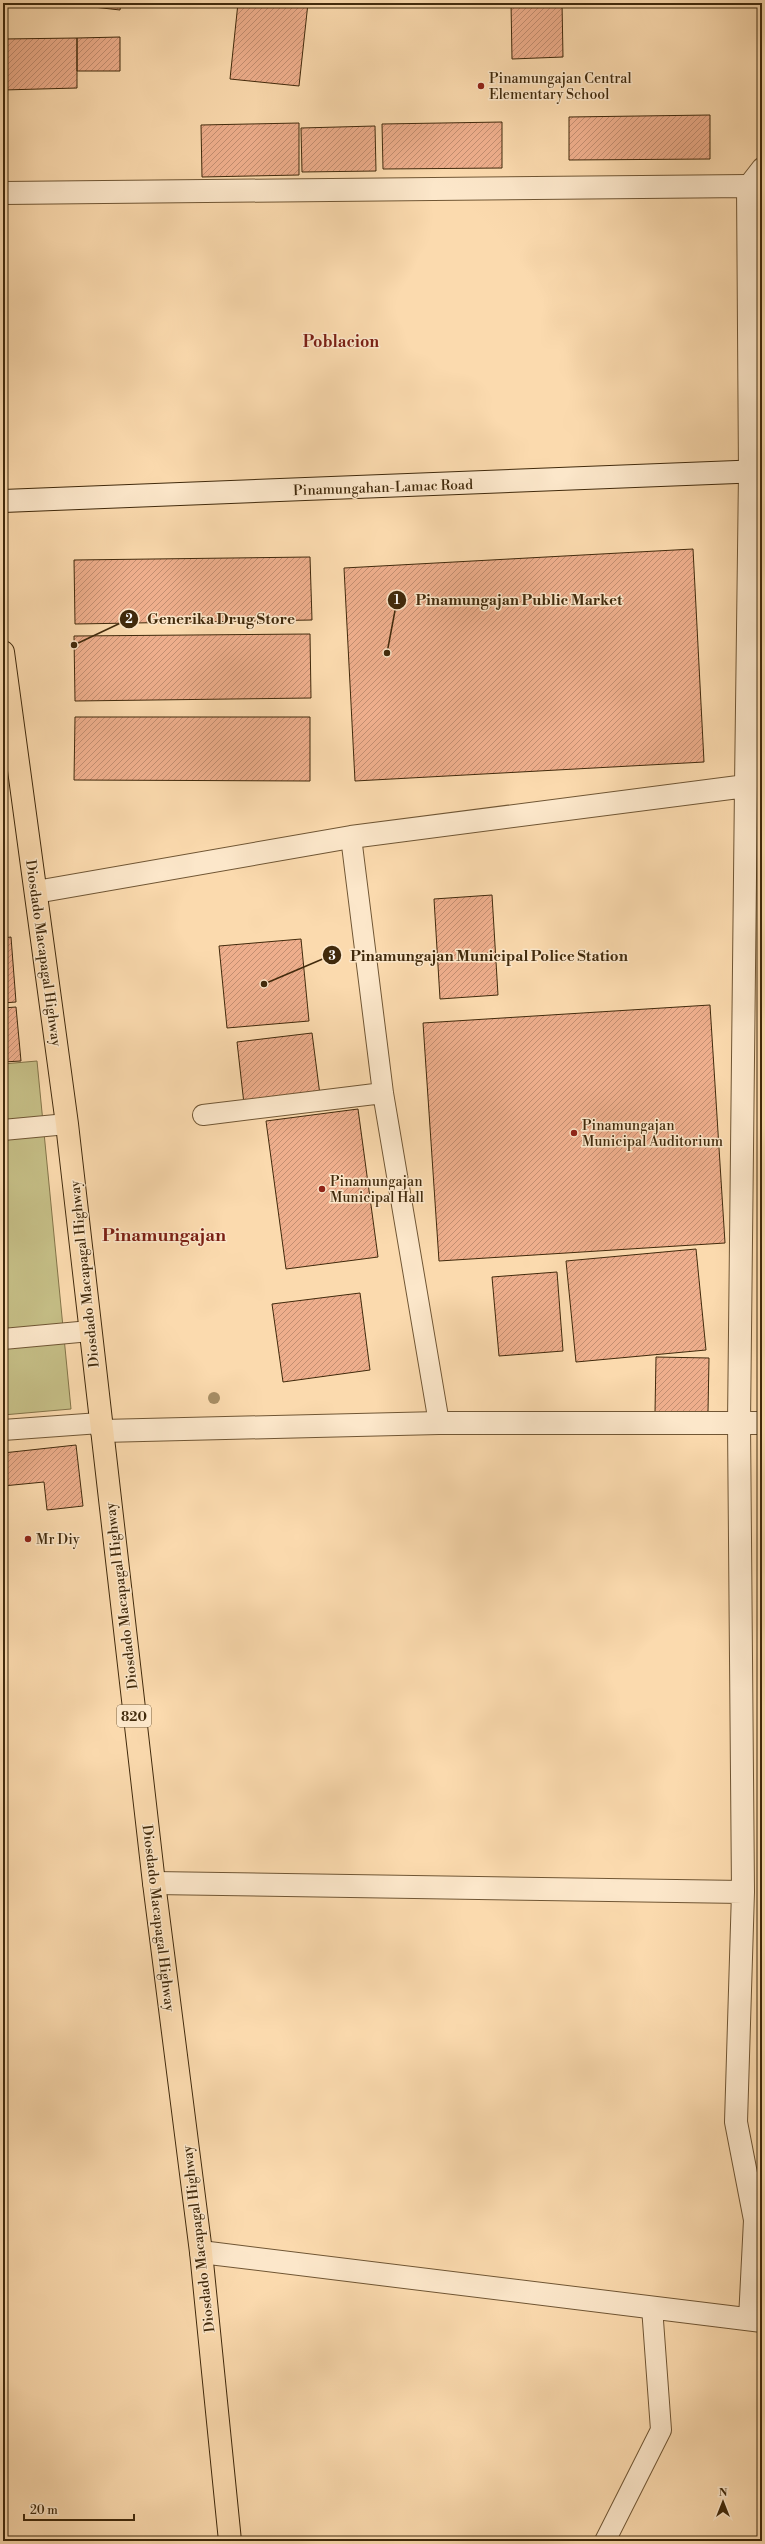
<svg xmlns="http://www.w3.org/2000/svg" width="765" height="2544" font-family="'Libre Bodoni',serif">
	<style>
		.park { fill: #c5be86; stroke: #837449 }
		.building { fill: url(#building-hatch); stroke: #412a0c }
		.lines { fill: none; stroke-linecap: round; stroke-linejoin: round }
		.service-casing { stroke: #705634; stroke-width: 22 }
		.minor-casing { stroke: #705634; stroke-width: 24 }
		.secondary-casing { stroke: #412a0c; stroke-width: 24 }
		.trunk-casing { stroke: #412a0c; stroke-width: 24 }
		.service { stroke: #fce7ca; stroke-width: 20 }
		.minor { stroke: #fce7ca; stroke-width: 22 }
		.secondary { stroke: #fce7ca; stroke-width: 22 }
		.trunk { stroke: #fbdaae; stroke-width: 22 }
		.tree { fill: #a78e65 }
		.poi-dot { fill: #8f2418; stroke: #fce7ca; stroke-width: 1.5 }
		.labels { text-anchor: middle; stroke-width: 3; stroke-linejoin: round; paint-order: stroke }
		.shield { fill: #fce7ca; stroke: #796345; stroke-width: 1 }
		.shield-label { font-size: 13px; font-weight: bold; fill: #412a0c }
		.poi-label { font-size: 14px; fill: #412a0c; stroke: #fce7ca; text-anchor: start }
		.street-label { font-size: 14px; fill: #412a0c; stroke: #fce7ca }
		.quarter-label { font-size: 16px; font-weight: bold; fill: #7a1f14; stroke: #fce7ca }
		.district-label { font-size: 18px; font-weight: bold; fill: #7a1f14; stroke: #fce7ca }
		.leader { fill: none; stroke: #412a0c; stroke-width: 1.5 }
		.callout-dot { fill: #412a0c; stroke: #fce7ca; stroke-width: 1.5 }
		.mark-label { font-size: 12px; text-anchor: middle; font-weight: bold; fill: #fff }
		.callout-label { font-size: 15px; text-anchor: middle; font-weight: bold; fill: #412a0c; stroke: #fce7ca; stroke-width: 3; stroke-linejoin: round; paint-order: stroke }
	</style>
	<defs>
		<pattern id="building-hatch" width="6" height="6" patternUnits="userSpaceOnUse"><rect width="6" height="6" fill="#eeae8c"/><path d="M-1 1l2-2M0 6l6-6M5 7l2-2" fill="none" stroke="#c28e71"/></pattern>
	</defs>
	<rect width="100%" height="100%" fill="#fbdaae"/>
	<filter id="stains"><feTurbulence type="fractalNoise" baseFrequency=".005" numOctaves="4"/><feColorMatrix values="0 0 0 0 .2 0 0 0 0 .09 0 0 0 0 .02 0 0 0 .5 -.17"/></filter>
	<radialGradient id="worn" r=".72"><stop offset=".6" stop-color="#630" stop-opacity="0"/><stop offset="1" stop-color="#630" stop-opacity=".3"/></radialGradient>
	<path class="park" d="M37 1061 71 1409 3 1415V1064Z"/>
	<path class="building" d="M58 3H121L120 10Z
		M238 3H308L299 86 230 79Z
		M511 3H562L563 57 512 59Z
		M120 37V71H77V38Z
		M77 38V88L3 90V39Z
		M710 115V159L569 160V117Z
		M502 122V168L383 169 382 124Z
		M299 123V175L202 177 201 125Z
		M375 126 376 171 302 172 301 128Z
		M693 549 704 762 355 781 344 568Z
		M310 557 312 620 75 624 74 560Z
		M310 634 311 698 75 701 74 636Z
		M75 717H310V781L74 780Z
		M492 895 498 995 440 999 434 899Z
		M11 937 16 1002 3 1003V938Z
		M301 939 309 1021 227 1028 219 946Z
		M710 1005 725 1243 439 1261 423 1023Z
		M16 1007 21 1061 3 1062V1008Z
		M312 1033 320 1095 244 1104 237 1042Z
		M358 1109 378 1257 286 1269 266 1121Z
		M696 1249 706 1350 576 1362 566 1261Z
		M557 1272 563 1351 499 1356 492 1277Z
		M360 1293 370 1370 283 1382 272 1304Z
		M656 1357 709 1358 708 1412H655Z
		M76 1445 83 1506 47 1510 44 1482 3 1486V1453Z"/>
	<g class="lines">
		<g class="service-casing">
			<path id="service" d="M748 186 762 168
				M351 837 383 1093 439 1423
				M203 1115 383 1093
				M3 1130 67 1124
				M3 1339 90 1331
				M3 1430 100 1423
				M605 2541 661 2430 652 2307"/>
		</g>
		<g class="minor-casing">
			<path id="minor" d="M3 193 748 186 750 473 746 786 351 837 36 892
				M746 786 739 1423 743 1892 736 2122 755 2220 750 2319
				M102 1431 439 1423H762
				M154 1883 743 1892
				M201 2252 762 2321"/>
		</g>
		<g class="secondary-casing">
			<path id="secondary" d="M3 501 762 471"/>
		</g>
		<g class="trunk-casing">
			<path id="trunk" d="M3 652 67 1124 154 1883 201 2252 230 2541"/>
		</g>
		<use href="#service" class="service"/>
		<use href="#minor" class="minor"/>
		<use href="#secondary" class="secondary"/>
		<use href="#trunk" class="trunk"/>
	</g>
	<circle class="tree" cx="214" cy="1398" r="6"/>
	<g class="poi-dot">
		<circle cx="481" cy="86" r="4"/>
		<circle cx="574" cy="1133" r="4"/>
		<circle cx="322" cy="1189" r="4"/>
		<circle cx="28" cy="1539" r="4"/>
	</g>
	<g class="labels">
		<rect class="shield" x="117" y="1705" width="34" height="22" rx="3"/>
		<g class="shield-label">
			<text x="134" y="1721">820</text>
		</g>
		<g class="poi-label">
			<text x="489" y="83">Pinamungajan Central<tspan x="489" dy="16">Elementary School</tspan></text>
			<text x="582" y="1130">Pinamungajan<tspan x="582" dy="16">Municipal Auditorium</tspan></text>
			<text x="330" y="1186">Pinamungajan<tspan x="330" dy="16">Municipal Hall</tspan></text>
			<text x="36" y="1544">Mr Diy</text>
		</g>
		<g class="street-label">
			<text transform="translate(383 487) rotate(-2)" y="5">Pinamungahan-Lamac Road</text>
			<text transform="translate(44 953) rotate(82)" y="5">Diosdado Macapagal Highway</text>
			<text transform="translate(84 1274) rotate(-96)" y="5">Diosdado Macapagal Highway</text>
			<text transform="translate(121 1596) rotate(-97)" y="5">Diosdado Macapagal Highway</text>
			<text transform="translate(159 1918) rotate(83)" y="5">Diosdado Macapagal Highway</text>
			<text transform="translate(198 2239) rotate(-97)" y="5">Diosdado Macapagal Highway</text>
		</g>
		<g class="quarter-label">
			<text x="341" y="347">Poblacion</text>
		</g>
		<g class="district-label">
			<text x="164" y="1241">Pinamungajan</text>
		</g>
	</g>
	<path class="leader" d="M387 653L397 600M74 645L129 619M264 984L332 955"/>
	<g class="callout-dot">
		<circle cx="387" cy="653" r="4"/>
		<circle cx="74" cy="645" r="4"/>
		<circle cx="264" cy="984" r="4"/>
		<circle cx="397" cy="600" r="10"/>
		<circle cx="129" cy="619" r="10"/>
		<circle cx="332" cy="955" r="10"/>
	</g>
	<g class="mark-label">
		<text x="397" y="604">1</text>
		<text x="129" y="623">2</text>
		<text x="332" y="960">3</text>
	</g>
	<g class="callout-label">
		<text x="519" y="605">Pinamungajan Public Market</text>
		<text x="221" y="624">Generika Drug Store</text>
		<text x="489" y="961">Pinamungajan Municipal Police Station</text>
	</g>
	<rect width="765" height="2544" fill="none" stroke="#fbdaae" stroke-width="16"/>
	<rect x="4" y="4" width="757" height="2536" fill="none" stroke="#412a0c" stroke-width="2"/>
	<rect x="8" y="8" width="749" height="2528" fill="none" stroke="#412a0c"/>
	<g transform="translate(723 2502)" stroke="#fce7ca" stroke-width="3" paint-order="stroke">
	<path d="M0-3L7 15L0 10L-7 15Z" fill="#412a0c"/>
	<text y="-6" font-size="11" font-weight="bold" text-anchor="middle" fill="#412a0c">N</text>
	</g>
	<path d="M24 2514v6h110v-6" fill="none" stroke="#412a0c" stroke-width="2"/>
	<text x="30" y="2514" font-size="12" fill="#412a0c" stroke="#fce7ca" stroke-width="3" paint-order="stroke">20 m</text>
	<rect width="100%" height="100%" filter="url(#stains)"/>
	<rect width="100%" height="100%" fill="url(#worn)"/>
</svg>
